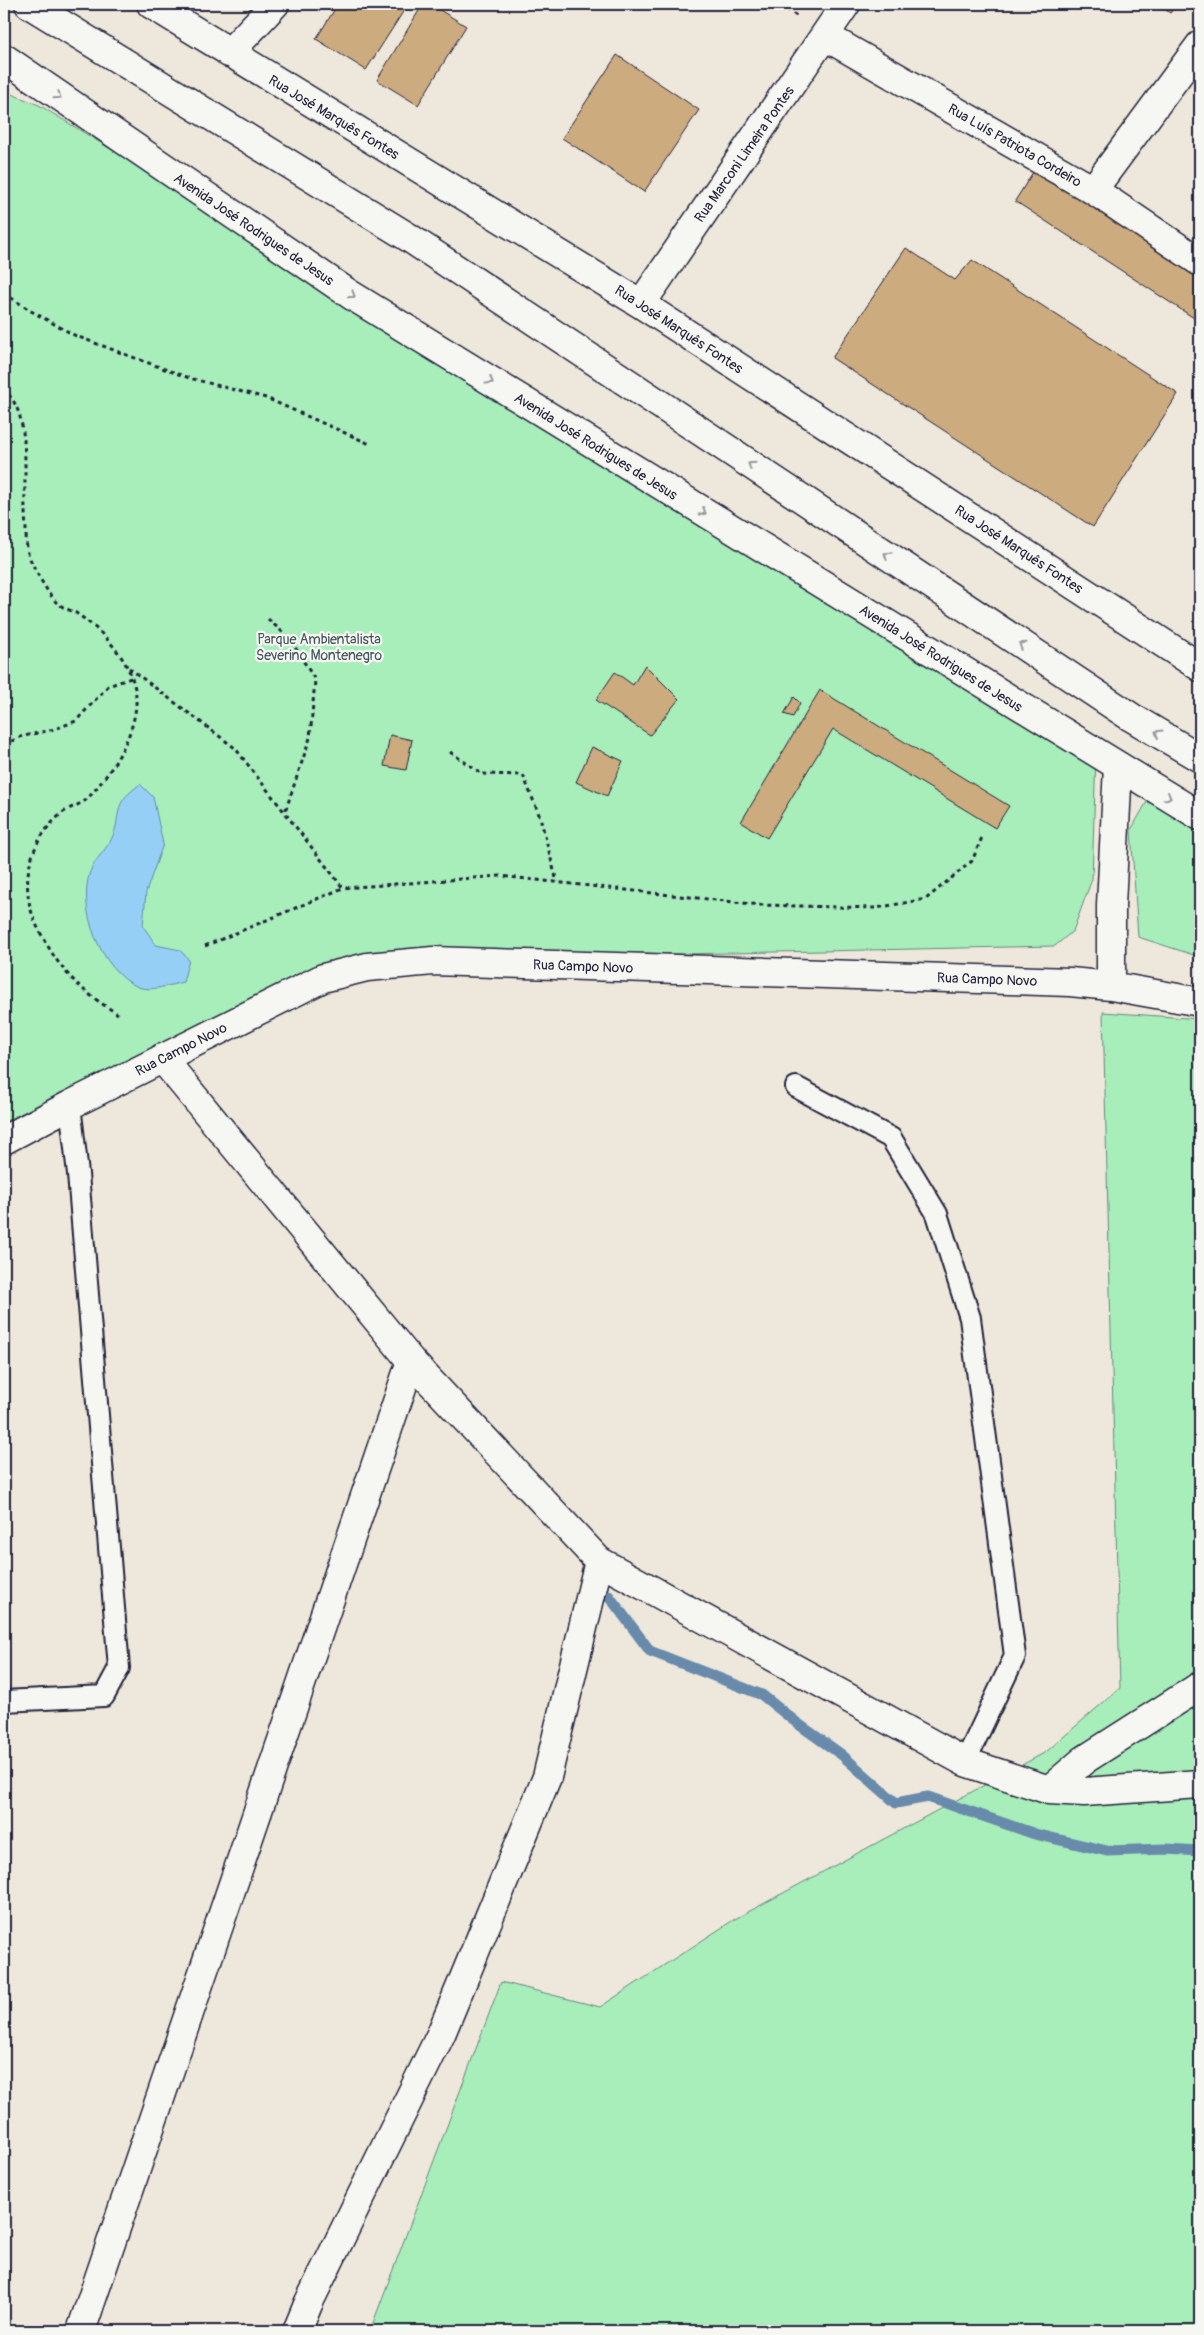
<svg xmlns="http://www.w3.org/2000/svg" width="1204" height="2335" font-family="Pangolin,sans-serif">
	<style>
		.green { fill: #a7eebb; stroke: #64887b }
		.water { fill: #96cff6; stroke: #688aab }
		.lines { fill: none; stroke-linecap: round; stroke-linejoin: round }
		.stream { stroke: #688aab; stroke-width: 11 }
		.building { fill: #ccab7f; stroke: #22223b }
		.service-casing { stroke: #22223b; stroke-width: 24 }
		.minor-casing { stroke: #22223b; stroke-width: 31 }
		.primary-casing { stroke: #22223b; stroke-width: 31 }
		.path { stroke: #22223b; stroke-width: 3; stroke-dasharray: 4 4; stroke-linecap: butt }
		.service { stroke: #f6f6f2; stroke-width: 20 }
		.minor { stroke: #f6f6f2; stroke-width: 28 }
		.primary { stroke: #f6f6f2; stroke-width: 28 }
		.oneway { stroke: #9797a0 }
		.labels { text-anchor: middle; stroke-width: 4.5; stroke-linejoin: round; paint-order: stroke }
		.street-label { font-size: 14px; fill: #22223b; stroke: #f6f6f2 }
		.park-label { font-size: 14px; fill: #43555b; stroke: #f6f6f2 }
	</style>
	<rect width="100%" height="100%" fill="#eee7db"/>
	<filter id="ink" filterUnits="userSpaceOnUse"><feTurbulence type="fractalNoise" baseFrequency=".02" numOctaves="2"/><feDisplacementMap in="SourceGraphic" scale="10" xChannelSelector="R" yChannelSelector="G"/><feConvolveMatrix kernelMatrix="1 2 1 2 8 2 1 2 1" color-interpolation-filters="sRGB"/></filter>
	<g filter="url(#ink)">
		<path class="green" d="M4 91 39 105 1096 754 1092 879 1073 931 1055 946 682 954 422 949 225 1014 4 1122Z
			M1149 798 1200 833V957L1138 937 1131 830Z
			M1103 1012 1200 1019V2331H370L501 1982 600 2007 735 1919 1046 1752 1120 1688Z"/>
		<path class="water" d="M140 784 153 797 163 844 146 892 143 926 156 945 180 950 189 960 183 982C170 985 151 992 138 987 101 971 77 909 90 872 95 858 109 848 114 833 118 823 117 809 123 800 127 794 134 789 140 784Z"/>
		<g class="lines">
			<path class="stream" d="M609 1596 650 1651 762 1695 797 1723 842 1755 896 1803 928 1797 1035 1834 1107 1851 1166 1849 1200 1851"/>
		</g>
		<path class="building" d="M338 4H408L366 70 316 39Z
			M423 4H430L466 26 418 105 377 80Z
			M1158 4H1177L1170 13Z
			M617 55 699 110 644 192 562 138Z
			M1038 164 1200 269V322L1015 201Z
			M906 248 955 280 972 260 1178 394 1093 527 832 358Z
			M645 665 679 699 650 735 596 700 615 672 633 685Z
			M820 690 1009 806 995 828 833 729 767 838 741 822Z
			M794 697 800 703 793 717 784 714Z
			M390 735 412 740 406 770 384 766Z
			M592 747 623 761 607 796 576 782Z"/>
		<g class="lines">
			<g class="service-casing">
				<path id="service" d="M796 1087 891 1138 937 1214 970 1318 1015 1656 965 1762
					M4 1701 104 1696 119 1668 78 1174 70 1105"/>
			</g>
			<g class="minor-casing">
				<path id="minor" d="M151 4 641 304 1200 667
					M825 36 1093 190 1200 262
					M229 53 275 4
					M1093 190 1200 45
					M641 304 846 4
					M1111 986V905L1118 767
					M162 1058 411 1361 599 1561 965 1762 1049 1790 1084 1760 1200 1686
					M4 1140 70 1105 323 978 367 967 433 961 1070 982 1111 986 1200 1002
					M1049 1790 1084 1792 1200 1784
					M81 2331 411 1361
					M297 2331 309 2302 441 2034 547 1777 599 1561"/>
			</g>
			<g class="primary-casing">
				<path id="primary" d="M29 4 408 237 1131 717 1200 758
					M4 58 351 295 1200 816"/>
			</g>
			<path class="path" d="M780 4 798 17
				M4 293 31 311 76 336 189 378 266 398 370 444
				M4 388C7 393 12 398 15 404 31 435 22 491 26 527 26 535 26 545 28 553 32 566 47 592 56 602 61 607 70 610 76 613 104 632 133 662 136 696 138 732 112 771 89 797 82 805 69 807 61 814 26 844 18 890 39 930 60 971 79 990 118 1014
				M268 619 290 639 315 680 310 738 285 812
				M129 668 235 748 343 888 500 876 761 905 876 908 926 899 972 861 983 835
				M4 745 20 737 55 729 76 721 108 686 131 678
				M450 752 482 774 523 775 540 817 557 882
				M205 946 343 888"/>
			<use href="#service" class="service"/>
			<use href="#minor" class="minor"/>
			<use href="#primary" class="primary"/>
		</g>
		<defs><path id="oneway-chevron" d="M-2-3.5L2.5 0L-2 3.5" fill="none" stroke-width="1.6" stroke-linecap="round" stroke-linejoin="round" transform="scale(1.25)"/></defs>
		<g class="oneway">
			<use href="#oneway-chevron" transform="translate(58 96) rotate(34)"/>
			<use href="#oneway-chevron" transform="translate(352 295) rotate(33)"/>
			<use href="#oneway-chevron" transform="translate(490 381) rotate(32)"/>
			<use href="#oneway-chevron" transform="translate(751 465) rotate(-146)"/>
			<use href="#oneway-chevron" transform="translate(703 512) rotate(32)"/>
			<use href="#oneway-chevron" transform="translate(887 555) rotate(-146)"/>
			<use href="#oneway-chevron" transform="translate(1022 645) rotate(-146)"/>
			<use href="#oneway-chevron" transform="translate(1158 733) rotate(-149)"/>
			<use href="#oneway-chevron" transform="translate(1168 797) rotate(31)"/>
		</g>
	</g>
	<g class="labels">
		<g class="street-label">
			<text transform="translate(334 117) rotate(31)" y="5">Rua José Marquês Fontes</text>
			<text transform="translate(1015 145) rotate(30)" y="5">Rua Luís Patriota Cordeiro</text>
			<text transform="translate(744 154) rotate(-55)" y="5">Rua Marconi Limeira Pontes</text>
			<text transform="translate(254 229) rotate(34)" y="5">Avenida José Rodrigues de Jesus</text>
			<text transform="translate(679 329) rotate(33)" y="5">Rua José Marquês Fontes</text>
			<text transform="translate(596 446) rotate(32)" y="5">Avenida José Rodrigues de Jesus</text>
			<text transform="translate(1019 549) rotate(33)" y="5">Rua José Marquês Fontes</text>
			<text transform="translate(941 658) rotate(32)" y="5">Avenida José Rodrigues de Jesus</text>
			<text transform="translate(583 966) rotate(2)" y="5">Rua Campo Novo</text>
			<text transform="translate(987 979) rotate(2)" y="5">Rua Campo Novo</text>
			<text transform="translate(181 1049) rotate(-27)" y="5">Rua Campo Novo</text>
		</g>
		<g class="park-label">
			<text x="319" y="644">Parque Ambientalista<tspan x="319" dy="16">Severino Montenegro</tspan></text>
		</g>
	</g>
	<rect width="1204" height="2335" fill="none" stroke="#f6f6f2" stroke-width="20"/>
	<rect x="10" y="10" width="1184" height="2315" fill="none" stroke="#22223b" stroke-width="2" filter="url(#ink)"/>
</svg>
